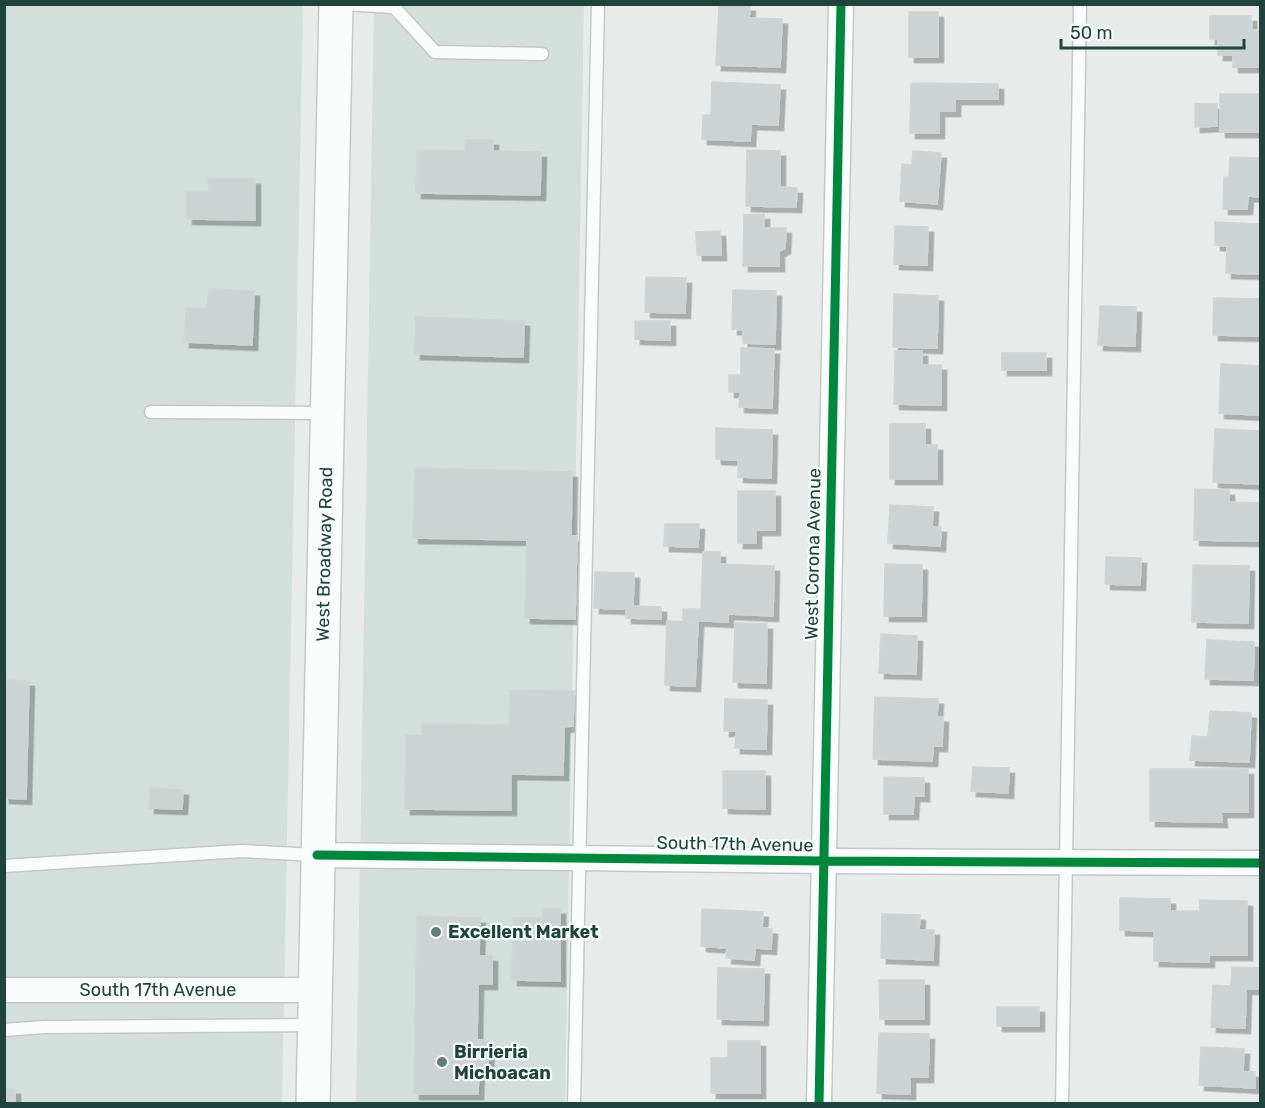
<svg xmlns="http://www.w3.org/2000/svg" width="1265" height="1108" font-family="Rubik,sans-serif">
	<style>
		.built { fill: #d4dfdb }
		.building { fill: #cdd3d2; stroke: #cfd5d4; stroke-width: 1.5; filter: url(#shadow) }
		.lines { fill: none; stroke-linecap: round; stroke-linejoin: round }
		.lane-casing { stroke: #c4c9c8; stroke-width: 15 }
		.street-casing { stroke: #c4c9c8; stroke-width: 27 }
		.secondary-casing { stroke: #c2cac8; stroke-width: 36 }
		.lane { stroke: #fbfcfc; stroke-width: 12 }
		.street { stroke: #fbfcfc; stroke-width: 24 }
		.secondary { stroke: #fbfcfc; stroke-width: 33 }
		.cycleway-casing { stroke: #f5fbf9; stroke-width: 13 }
		.cycleway { stroke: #00873e; stroke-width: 9 }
		.poi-dot { fill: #667e7b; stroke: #f5fbf9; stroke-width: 2 }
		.labels { text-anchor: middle; stroke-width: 4.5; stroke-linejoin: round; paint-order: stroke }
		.street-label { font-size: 18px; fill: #21433e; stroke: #f5fbf9 }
		.poi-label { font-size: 18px; font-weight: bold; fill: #21433e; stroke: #f5fbf9; text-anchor: start }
	</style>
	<defs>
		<filter id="shadow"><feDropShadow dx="5.5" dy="5.5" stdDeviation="0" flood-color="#0004"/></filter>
	</defs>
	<rect width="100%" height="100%" fill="#e7eceb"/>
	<path class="built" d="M5 5H303L282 1103 5 1104Z
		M374 5H584L565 1103 356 1104Z"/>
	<path class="building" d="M719 4 750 6 749 18 782 19 780 67 716 65Z
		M909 12H938V57H909Z
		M1210 16H1251L1252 30H1260V67H1233V55H1218V39H1210Z
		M712 82 780 85 778 125 751 124 750 141 702 139 703 115H711Z
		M911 83 998 84V99H955V111H939V133H910Z
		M1220 94H1260V132H1220Z
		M1195 104H1217V126L1195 127Z
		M465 140H493V151L541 152 540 195 416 193 417 150 465 151Z
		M747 150 780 151V187L797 188 796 207 746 206Z
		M913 151 941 153 937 204 900 201 902 164 912 165Z
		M1230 157 1260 158V197L1248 196 1247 209H1223L1224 177H1229Z
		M208 179H255V220L187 219V192H209Z
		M764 214V228H786L785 248 779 251V266H743L744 215Z
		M1215 222 1260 224V274L1226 273 1227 246 1215 245Z
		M895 226 928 227 927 265 894 264Z
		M720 231 721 255H697L696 232Z
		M646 277 686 278 685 313 645 312Z
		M209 289 254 291 252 345 184 342 186 308 207 309Z
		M733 290 776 291 775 344 743 343V330L732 329Z
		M894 294 938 296 937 348 893 347Z
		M1214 298 1260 299V336L1213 335Z
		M1100 306 1136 307 1135 346 1098 345Z
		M416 317 524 321 523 357 415 354Z
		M635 321H670V340L635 339Z
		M741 348 774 349 772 408 739 407 740 392H729V375H741Z
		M895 351H922V365H941V405L894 404Z
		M1002 353H1046V370H1002Z
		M1221 364 1260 366 1258 415 1219 413Z
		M890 424H925V445H937V479H890Z
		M716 428 772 430 771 478 738 477V460L716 459Z
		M1215 429 1260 431V484L1213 482Z
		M415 468 572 472 571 536H577L575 619 525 618 527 540 413 538Z
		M1195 489 1229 490V502L1260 503V541L1194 540Z
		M738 491H775V530H756V543H738Z
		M890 505 933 507 932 527H941L940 546 888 543Z
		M665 524H699L698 547 664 546Z
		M703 552H720V564L774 566 773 616 728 614V622L683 620V609H701Z
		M1106 557 1141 558 1140 585 1105 584Z
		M885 564 922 565 921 616H884Z
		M1193 565 1249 566 1248 623 1192 622Z
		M595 572 634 573 633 606 661 607V619L626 618V609L594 608Z
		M667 621 698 622 695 686 665 685Z
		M735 623 767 624 766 683 733 682Z
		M881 634 917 636 916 674 879 673Z
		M1207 640 1254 642 1253 680 1205 679Z
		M4 680 29 681 26 799 4 798Z
		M510 690 574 691 573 726 564 727 563 775 511 774V810L405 809 406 735 422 736V724L509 725Z
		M875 697 938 699 937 717H943L942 746H933L932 761 873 759Z
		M725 699 767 700 766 749 735 748 736 731H724Z
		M1210 711 1251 713 1249 762 1190 760 1192 736 1208 737Z
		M973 767 1009 768 1008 793 971 791Z
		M1150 769H1248V812H1221L1222 822 1150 821Z
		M723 771H765V809L723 808Z
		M884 777 924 778V796H914L913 814H884Z
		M150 788 183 790 182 809 149 808Z
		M1120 898 1170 899V911H1200V900L1247 901V955H1209V962L1154 961V931L1120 930Z
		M543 909H560V981L512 980 513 918H543Z
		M702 909 763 912 762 928 772 929 771 949 755 948 754 960 726 958 727 948 701 946Z
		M882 914 920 915 919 930H934L933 960 881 958Z
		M417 916 480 918 479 956H492V984H478L477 1040H489L488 1068 479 1067 478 1094H414Z
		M1232 967 1260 968V989H1246L1245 1028 1211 1027 1213 985 1231 986Z
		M718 968 764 969 763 1020 717 1019Z
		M879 980H924V1019H880Z
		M997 1007H1039V1026H997Z
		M879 1033 929 1034 928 1077H910V1094L877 1093Z
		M728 1041H760V1093H711V1058H728Z
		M1201 1047 1244 1049 1243 1072H1255V1088L1199 1085Z
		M4 1089H15V1104H4Z"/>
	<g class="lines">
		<g class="lane-casing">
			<path id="lane" d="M343 4 394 7 435 52 542 54
				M151 412 326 413
				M4 866 242 851 316 855
				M4 1030 44 1027 312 1025
				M574 1104 598 4
				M1062 1104 1080 4"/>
		</g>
		<g class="street-casing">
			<g id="street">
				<path d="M317 855 823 861 1260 863"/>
				<path id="s1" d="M4 990H314"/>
				<path d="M819 1104 841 4"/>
			</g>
		</g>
		<g class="secondary-casing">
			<g id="secondary">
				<path id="s2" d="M313 1104 336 4"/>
			</g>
		</g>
		<use href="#lane" class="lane"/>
		<use href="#street" class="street"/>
		<use href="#secondary" class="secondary"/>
		<g class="cycleway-casing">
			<path id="cycleway" d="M317 855 823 861 1260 863
				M819 1104 841 4"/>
		</g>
		<use href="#cycleway" class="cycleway"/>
	</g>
	<g class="poi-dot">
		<circle cx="436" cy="932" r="6"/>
		<circle cx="442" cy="1062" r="6"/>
	</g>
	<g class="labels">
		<g class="street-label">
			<text dy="6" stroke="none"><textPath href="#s2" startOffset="550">West Broadway Road</textPath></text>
			<text transform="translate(813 554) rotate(-89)" y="6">West Corona Avenue</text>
			<text transform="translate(735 844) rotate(1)" y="6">South 17th Avenue</text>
			<text dy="6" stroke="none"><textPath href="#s1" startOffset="154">South 17th Avenue</textPath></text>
		</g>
		<g class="poi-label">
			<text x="448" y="938">Excellent Market</text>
			<text x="454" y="1058">Birrieria<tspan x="454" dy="21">Michoacan</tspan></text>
		</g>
	</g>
	<rect width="1265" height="1108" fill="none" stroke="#21433e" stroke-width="12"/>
	<path d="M1061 39v9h183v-9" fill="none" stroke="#21433e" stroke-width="3"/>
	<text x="1070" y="39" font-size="18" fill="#21433e" stroke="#f5fbf9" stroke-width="4.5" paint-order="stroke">50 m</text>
</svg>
